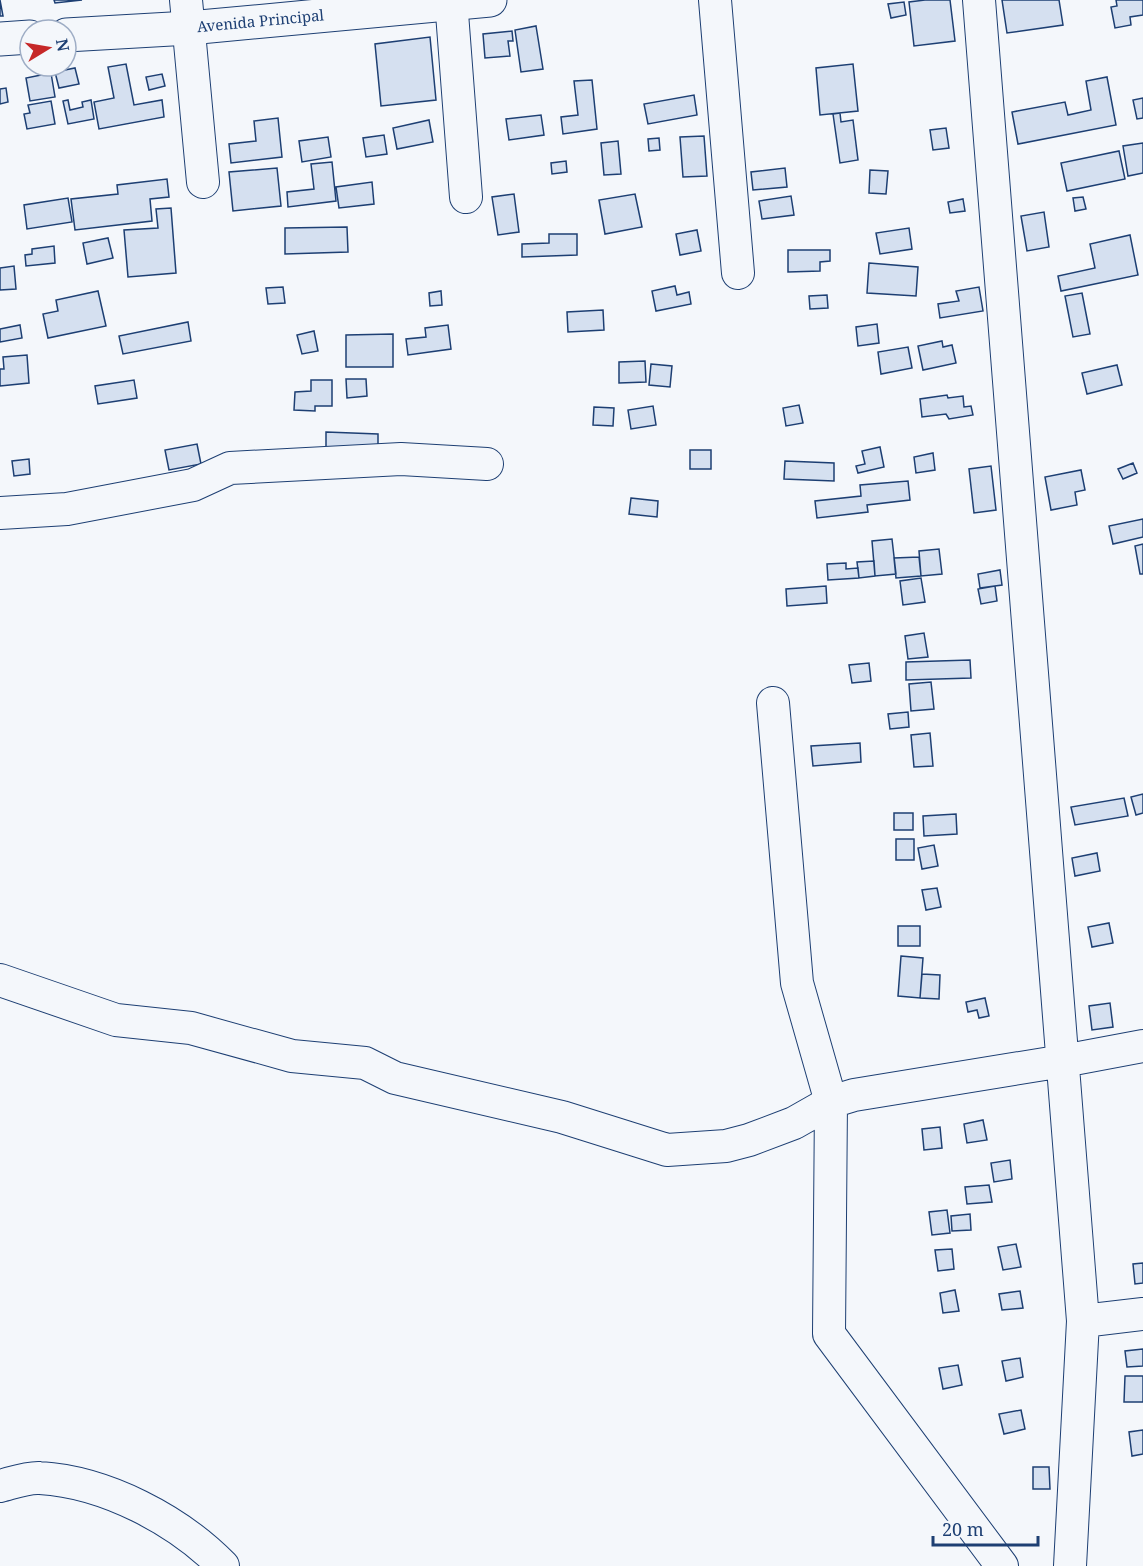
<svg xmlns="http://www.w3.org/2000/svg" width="1143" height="1566" font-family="'Noto Serif',serif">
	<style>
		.building { fill: #d5e0f0; stroke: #1d3f73; stroke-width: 1.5 }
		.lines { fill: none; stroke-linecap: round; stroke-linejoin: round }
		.minor-casing { stroke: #1d3f73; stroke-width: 34 }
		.tertiary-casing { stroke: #1d3f73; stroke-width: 35 }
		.minor { stroke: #f4f7fb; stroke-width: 32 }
		.tertiary { stroke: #f4f7fb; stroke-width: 33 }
		.labels { text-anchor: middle; stroke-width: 4.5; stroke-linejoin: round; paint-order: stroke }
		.street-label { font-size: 15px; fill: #1d3f73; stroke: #f4f7fb }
	</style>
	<rect width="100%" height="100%" fill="#f4f7fb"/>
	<path class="building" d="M0 0 3 16H0Z
		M54 0H82L55 3Z
		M925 0H950L955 41 914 46 909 2Z
		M1002 0H1059L1063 25 1007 33Z
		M1116 0H1143V15L1130 17 1131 25 1115 28 1111 7 1117 6Z
		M904 2 906 15 891 18 888 4Z
		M536 26 543 69 521 72 515 30Z
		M512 31 513 41H508L510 56 485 58 483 34Z
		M430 37 436 100 381 106 375 44Z
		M126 64 134 105 162 100 164 117 99 129 94 102 114 98 108 67Z
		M853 64 858 111 820 115 816 68Z
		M75 68 79 84 59 88 55 72Z
		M51 73 55 97 30 101 26 78Z
		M162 74 165 86 149 90 146 77Z
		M1107 77 1116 125 1018 144 1012 112 1065 102 1068 115 1091 110 1086 81Z
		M592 80 597 129 563 134 561 117 578 115 574 81Z
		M6 88 8 102 0 104V89Z
		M694 95 697 115 648 124 644 104Z
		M1143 98V118L1137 119 1133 100Z
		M68 100 70 110 83 107 82 102 91 100 94 119 68 124 63 101Z
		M51 101 55 124 27 129 24 114 30 113 28 105Z
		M840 113 841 122 853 120 858 160 840 163 833 114Z
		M541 115 544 135 509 140 506 119Z
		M278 118 282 157 231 163 229 144 256 141 254 121Z
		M429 120 433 142 397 149 393 128Z
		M946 128 949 148 933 150 930 130Z
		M384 135 387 154 366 157 363 138Z
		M704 136 707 176 683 177 680 137Z
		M328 137 331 157 302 162 299 141Z
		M659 138 660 150 649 151 648 139Z
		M618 141 621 174 604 175 601 143Z
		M1143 143V173L1128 176 1123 146Z
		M1119 151 1125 179 1067 191 1061 163Z
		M566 161 567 172 552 174 551 163Z
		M332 162 336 201 288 207 287 192 314 189 311 164Z
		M277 168 281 206 233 211 229 172Z
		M785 168 787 187 753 190 751 172Z
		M870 170 888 171 886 194 869 193Z
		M167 179 169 197 150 199 152 221 75 230 71 199 118 194 117 185Z
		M372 182 374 204 339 208 336 187Z
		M514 194 519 232 498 235 492 197Z
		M635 194 642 227 605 234 599 200Z
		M791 196 794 215 762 219 759 201Z
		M1083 197 1086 209 1075 211 1073 198Z
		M68 198 72 222 27 229 24 205Z
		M963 199 965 211 950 213 948 202Z
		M171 208 176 273 128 277 124 230 158 228 156 209Z
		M1044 212 1049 247 1027 251 1021 216Z
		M347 227 348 252 285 254V228Z
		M909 228 912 249 880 254 876 233Z
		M697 230 701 251 680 255 676 234Z
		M549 234H577V255L522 257V244L549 243Z
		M1130 235 1138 275 1061 291 1058 276 1095 268 1090 244Z
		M108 238 113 258 87 264 83 243Z
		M54 246 55 263 26 266 25 255 32 254V249Z
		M788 250H830V261L820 262V271L788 272Z
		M869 263 918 267 916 296 867 293Z
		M14 266 16 289 0 290V268Z
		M675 286 677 295 689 292 691 304 656 311 652 291Z
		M283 287 285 303 268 304 266 288Z
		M979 287 983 311 940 318 938 304 959 301 956 291Z
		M98 291 106 326 48 338 43 314 58 311 56 300Z
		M441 291 442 305 430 306 429 293Z
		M1082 293 1090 334 1073 337 1065 296Z
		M827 295 828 308 810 309 809 296Z
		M603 310 604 330 568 332 567 312Z
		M188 322 191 341 123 354 119 336Z
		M877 324 879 343 858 346 856 327Z
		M20 325 22 338 0 342V329Z
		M448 325 451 349 408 355 406 339 426 337 425 328Z
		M314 331 318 351 302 354 297 335Z
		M393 334V367H346V335Z
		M942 341 943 347 952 345 956 363 923 370 918 346Z
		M908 347 912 368 881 374 878 352Z
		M27 355 29 383 0 386V369H4L3 357Z
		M645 361 646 382 619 383V362Z
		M651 364 672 366 670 387 649 385Z
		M1117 365 1122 385 1087 394 1082 373Z
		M346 379H366L367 396 347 398Z
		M134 380 137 398 98 404 95 386Z
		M311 380H332V406H315V411L294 410 295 392 311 391Z
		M947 395 948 398 963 396 964 407 971 406 973 415 949 419 946 414 922 417 920 399Z
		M799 405 803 423 786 426 783 408Z
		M653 406 656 425 631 429 628 410Z
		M594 407 614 408 613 426 593 425Z
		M326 432 378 434V452L326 450Z
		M197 444 201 464 169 470 165 450Z
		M880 447 884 467 858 473 856 466 865 464 862 451Z
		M690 450H711V469H690Z
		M933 453 935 470 916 473 914 457Z
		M29 459 30 474 14 476 12 461Z
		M785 461 834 463V481L784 479Z
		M1133 463 1137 473 1123 479 1118 469Z
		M991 466 996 510 974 513 969 469Z
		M1081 470 1085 490 1075 492 1077 505 1051 510 1045 477Z
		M908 481 910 500 867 505 868 512 817 518 815 501 861 496 860 485Z
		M631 498 658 501 657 517 629 514Z
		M1143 519V537L1113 544 1109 526Z
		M892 539 896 574 875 576 872 541Z
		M1143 544V574H1140L1135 546Z
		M939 549 942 574 921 576 919 551Z
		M919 557 921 576 896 578 894 558Z
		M874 561 875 576 859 578 857 562Z
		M846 563V569L858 568 859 578 828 580 827 564Z
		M1000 570 1002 585 980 588 978 574Z
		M921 578 925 602 903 605 900 581Z
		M826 586 827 603 787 606 786 589Z
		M995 586 997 601 981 604 978 589Z
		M924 633 928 657 908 659 905 636Z
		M970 660 971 678 906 680V662Z
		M869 663 871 681 852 683 849 665Z
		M931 682 934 709 911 711 909 684Z
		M908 712 909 727 890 729 888 714Z
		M930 733 933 766 914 767 911 735Z
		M860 743 861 762 813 766 811 746Z
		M1143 794V813L1136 815 1131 797Z
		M1124 798 1128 816 1075 825 1071 807Z
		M894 813H913V830H894Z
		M956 814 957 834 924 836 923 816Z
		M896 839H914V860H896Z
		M934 845 938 866 922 869 918 848Z
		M1097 853 1100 871 1075 876 1072 858Z
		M937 888 941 907 926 910 922 890Z
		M1109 923 1113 943 1092 947 1088 927Z
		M898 926H920V946H898Z
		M901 956 923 958 920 998 898 996Z
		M922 974 940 975 939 999 920 998Z
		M985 998 989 1016 979 1018 977 1010 968 1012 966 1002Z
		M1110 1003 1113 1027 1092 1030 1089 1006Z
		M983 1120 987 1140 967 1143 964 1124Z
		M940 1127 942 1148 924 1150 922 1129Z
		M1010 1160 1012 1179 994 1182 991 1163Z
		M989 1185 992 1202 967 1204 965 1187Z
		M947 1210 950 1233 932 1235 929 1212Z
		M970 1214 971 1230 952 1231 951 1216Z
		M1016 1244 1021 1267 1003 1270 998 1247Z
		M952 1249 954 1269 938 1271 935 1250Z
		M1143 1263V1283L1135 1284 1133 1264Z
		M955 1290 959 1311 943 1313 940 1293Z
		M1020 1291 1023 1308 1002 1310 999 1294Z
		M1143 1349V1366L1127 1367 1125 1351Z
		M1020 1358 1023 1377 1006 1381 1002 1361Z
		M958 1365 962 1385 943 1389 939 1368Z
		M1125 1376H1143V1402H1124Z
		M1021 1410 1025 1429 1004 1434 999 1414Z
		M1143 1430V1454L1132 1456 1129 1432Z
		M1033 1467H1049L1050 1489H1033Z"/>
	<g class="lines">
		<g class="minor-casing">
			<path id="minor" d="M186 0 203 182
				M451 0 466 197
				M715 0 738 273
				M979 0 1083 1321 1070 1566
				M0 513 67 509 193 485 230 468 401 459 487 464
				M773 703 797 983 831 1102 829 1334 1002 1566
				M0 980 116 1020 191 1028 292 1056 365 1063 395 1078 562 1117 667 1150 726 1146 749 1140 794 1123 831 1102 854 1095 1063 1061 1143 1046
				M1083 1321 1143 1314
				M0 1486C12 1483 28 1477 40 1478 106 1482 178 1520 223 1566"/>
		</g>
		<g class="tertiary-casing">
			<g id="tertiary">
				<path id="s1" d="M66 35 189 28 490 0"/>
				<path d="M0 39 30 37"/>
			</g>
		</g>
		<use href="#minor" class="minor"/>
		<use href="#tertiary" class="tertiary"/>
	</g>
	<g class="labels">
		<g class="street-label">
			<text dy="5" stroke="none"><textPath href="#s1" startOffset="195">Avenida Principal</textPath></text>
		</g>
	</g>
	<g transform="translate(48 48) rotate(79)"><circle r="28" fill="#f4f7fb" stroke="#9eadc5" stroke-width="1.5"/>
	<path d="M0-4.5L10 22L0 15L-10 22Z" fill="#c62828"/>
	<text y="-9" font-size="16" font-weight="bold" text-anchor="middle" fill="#1d3f73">N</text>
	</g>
	<path d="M933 1536v9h105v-9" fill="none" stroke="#1d3f73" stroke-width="3"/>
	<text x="942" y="1536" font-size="18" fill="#1d3f73" stroke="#f4f7fb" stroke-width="4.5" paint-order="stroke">20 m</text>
</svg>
